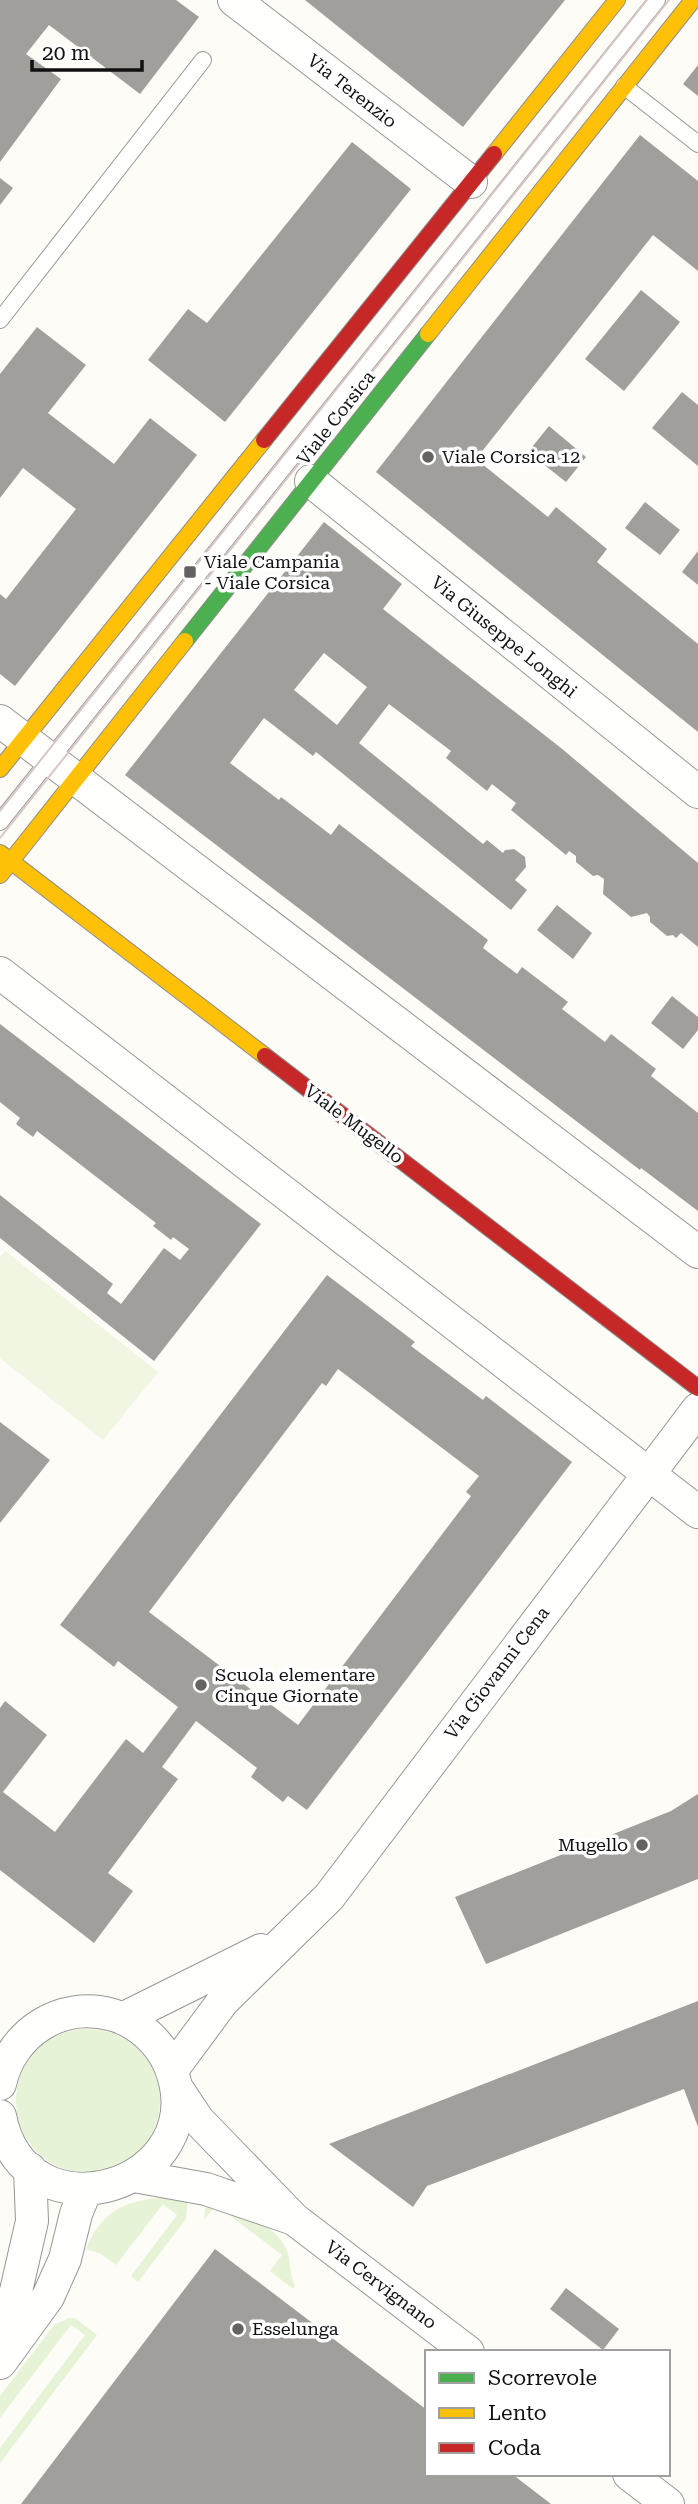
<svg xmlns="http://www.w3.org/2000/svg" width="698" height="2504" font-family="'Roboto Serif',serif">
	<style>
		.green { fill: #e7f3d7 }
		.pitch { fill: #f0f6e1 }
		.building { fill: #a19f9c; fill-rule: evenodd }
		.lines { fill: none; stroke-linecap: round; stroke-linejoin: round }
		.lane-casing { stroke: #979795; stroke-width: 18 }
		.street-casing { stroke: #979795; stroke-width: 34 }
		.fast-casing { stroke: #8e8d8b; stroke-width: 18 }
		.slow-casing { stroke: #8e8d8b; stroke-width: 18 }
		.jam-casing { stroke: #8e8d8b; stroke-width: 18 }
		.lane { stroke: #fffffe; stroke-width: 16 }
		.street { stroke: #fffffe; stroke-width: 32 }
		.fast { stroke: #4caf50; stroke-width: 16 }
		.slow { stroke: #ffc107; stroke-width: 16 }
		.jam { stroke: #c62828; stroke-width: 16 }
		.tram { stroke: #d9c6c7; stroke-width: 2 }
		.poi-dot { fill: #646362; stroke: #fff; stroke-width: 2.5 }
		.labels { text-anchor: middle; stroke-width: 7; stroke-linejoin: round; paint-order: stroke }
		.street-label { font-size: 18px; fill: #111; stroke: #fff }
		.poi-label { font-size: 18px; fill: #111; stroke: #fff; text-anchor: start }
	</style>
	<rect width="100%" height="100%" fill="#fdfcf7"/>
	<path class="green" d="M16 2101a72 72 0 1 1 144 0a72 72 0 1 1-144 0Z
		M165 2197 188 2199 186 2219 138 2282 131 2276 177 2215 163 2204 116 2265 101 2254 86 2249C102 2210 124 2201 165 2197Z
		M206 2200C232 2210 273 2221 286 2248 292 2260 288 2273 295 2285L293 2289 270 2271 282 2255 216 2205 204 2220Z
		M69 2318H75L97 2335 0 2463V2448L85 2335 71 2325 0 2418V2396L54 2325Z"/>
	<path class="pitch" d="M5 1251 158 1372 103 1440 0 1358V1257Z"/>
	<path class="building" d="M0 0H176L199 17 140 94 49 25 26 54 61 79 0 162Z
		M305 0H565L463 127Z
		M698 65V96L683 84Z
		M640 135 698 181V271L653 235 476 459 548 517 556 507 607 549 597 562 698 644V732L376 472Z
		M352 142 411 189 225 422 148 360 188 309 207 323Z
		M0 178 13 188 0 205Z
		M641 290 680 322 624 391 585 359Z
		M37 327 86 365 48 413 114 464 150 418 197 455 15 686 0 674V594L6 599 76 509 23 468 0 498V374Z
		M682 392 698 405V466L652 428Z
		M549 426 586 457 566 482 528 452Z
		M645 502 680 530 660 555 625 528Z
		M324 522 402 584 383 609 561 748 698 863V947L681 933 676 938 673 935 667 936 650 922V917L647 913 631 917 603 894 604 879 598 875 593 876 576 862V856L569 851 566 855 511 810 516 803 492 784 487 791 446 758 451 751 389 704 359 743 483 844 487 840 503 853 505 850 514 849 525 857 526 867 515 880 527 890 511 910 316 752 313 756 264 718 230 763 279 800 281 797 331 835 339 824 488 940 483 948 517 974 522 967 568 1002 562 1009 605 1042 611 1034 656 1069 651 1076 698 1113V1211L641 1168 640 1170 125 775ZM324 653 367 687 337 725 294 690Z
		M698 551V585L682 572Z
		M557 905 592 933 573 959 537 930Z
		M672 996 698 1017V1030L683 1049 651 1023Z
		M0 1024 261 1224 154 1361 0 1238V1195L113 1284 107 1293 121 1304 164 1248 180 1260 189 1249 173 1237 171 1240 153 1226 156 1223 37 1131 33 1137 16 1124 20 1118 0 1102Z
		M327 1275 415 1342 411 1346 483 1400 486 1396 572 1462 307 1810 288 1796 283 1802 251 1777 257 1768 196 1721 162 1767 178 1779 108 1873 133 1891 94 1943 0 1870V1708L5 1701 47 1735 3 1792 55 1832 126 1739 143 1753 178 1707 118 1661 114 1667 60 1625ZM338 1369 479 1476 466 1492 471 1496 298 1725 149 1612 322 1383 326 1386Z
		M0 1422 50 1460 0 1523Z
		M698 1794V1879L486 1964 455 1897 671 1811Z
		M698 2001V2127L684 2089 427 2186 413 2207 329 2144Z
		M215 2249 427 2410V2474H512L551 2504H21Z
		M566 2288 619 2329 603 2350 550 2309Z"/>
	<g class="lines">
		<g class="lane-casing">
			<path id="lane" d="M624 86 698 144
				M0 320 203 60
				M0 822 657 0"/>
		</g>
		<g class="street-casing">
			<path id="street" d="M234 0 471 182
				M311 481 698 792
				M0 721 698 1252
				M0 973 698 1512
				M124 2018 261 1950
				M172 2070 223 2001 329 1897 698 1409
				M0 2084C11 2033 61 2000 113 2015 138 2022 160 2042 170 2066 217 2186 25 2245 0 2116
				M178 2090 198 2120 294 2219 468 2352
				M134 2176 206 2189 288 2217
				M0 2336 16 2291 32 2221 30 2169
				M0 2363 48 2297 65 2259 76 2214 86 2189
				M629 2474 668 2504"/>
		</g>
		<g class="fast-casing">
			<path id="fast" d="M185 641 428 334"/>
		</g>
		<g class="slow-casing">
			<path id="slow" d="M494 154 617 0
				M428 334 693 0
				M0 769 264 440
				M0 853 265 1056
				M0 875 185 641"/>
		</g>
		<g class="jam-casing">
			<path id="jam" d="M264 440 494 154
				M265 1056 698 1388"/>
		</g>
		<use href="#lane" class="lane"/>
		<use href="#street" class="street"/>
		<use href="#fast" class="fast"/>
		<use href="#slow" class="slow"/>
		<use href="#jam" class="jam"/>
		<path class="tram" d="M0 811 647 0
			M0 838 669 0"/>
	</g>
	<g class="poi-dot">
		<circle cx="428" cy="457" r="7"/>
		<rect x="183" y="565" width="14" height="14" rx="3.5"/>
		<circle cx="201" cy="1685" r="7"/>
		<circle cx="642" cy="1845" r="7"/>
		<circle cx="238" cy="2329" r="7"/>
	</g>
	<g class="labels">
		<g class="street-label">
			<text transform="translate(352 91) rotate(38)" y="6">Via Terenzio</text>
			<text transform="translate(336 418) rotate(-52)" y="6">Viale Corsica</text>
			<text transform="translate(504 637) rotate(39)" y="6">Via Giuseppe Longhi</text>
			<text transform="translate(354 1124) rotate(37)" y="6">Viale Mugello</text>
			<text transform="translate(497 1673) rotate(-53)" y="6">Via Giovanni Cena</text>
			<text transform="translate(381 2285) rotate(37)" y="6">Via Cervignano</text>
		</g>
		<g class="poi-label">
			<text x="442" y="463">Viale Corsica 12</text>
			<text x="204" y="568">Viale Campania<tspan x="204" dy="21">- Viale Corsica</tspan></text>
			<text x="215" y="1681">Scuola elementare<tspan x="215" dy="21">Cinque Giornate</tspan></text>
			<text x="628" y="1851" text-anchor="end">Mugello</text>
			<text x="252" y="2335">Esselunga</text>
		</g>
	</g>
	<rect x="425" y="2350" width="245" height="126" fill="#ffffff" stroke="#a0a0a0" stroke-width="2"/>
	<rect x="439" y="2373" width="35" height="10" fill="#4caf50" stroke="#a0a0a0" stroke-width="2"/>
	<text x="488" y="2385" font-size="21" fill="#111111">Scorrevole</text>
	<rect x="439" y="2408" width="35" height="10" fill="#ffc107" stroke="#a0a0a0" stroke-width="2"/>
	<text x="488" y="2420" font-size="21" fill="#111111">Lento</text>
	<rect x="439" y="2443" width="35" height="10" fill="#c62828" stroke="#a0a0a0" stroke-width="2"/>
	<text x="488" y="2455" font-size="21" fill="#111111">Coda</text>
	<path d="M32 60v10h110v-10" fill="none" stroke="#111111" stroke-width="3.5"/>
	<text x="42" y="60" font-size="21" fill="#111111" stroke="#ffffff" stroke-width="5" paint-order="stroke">20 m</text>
</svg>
